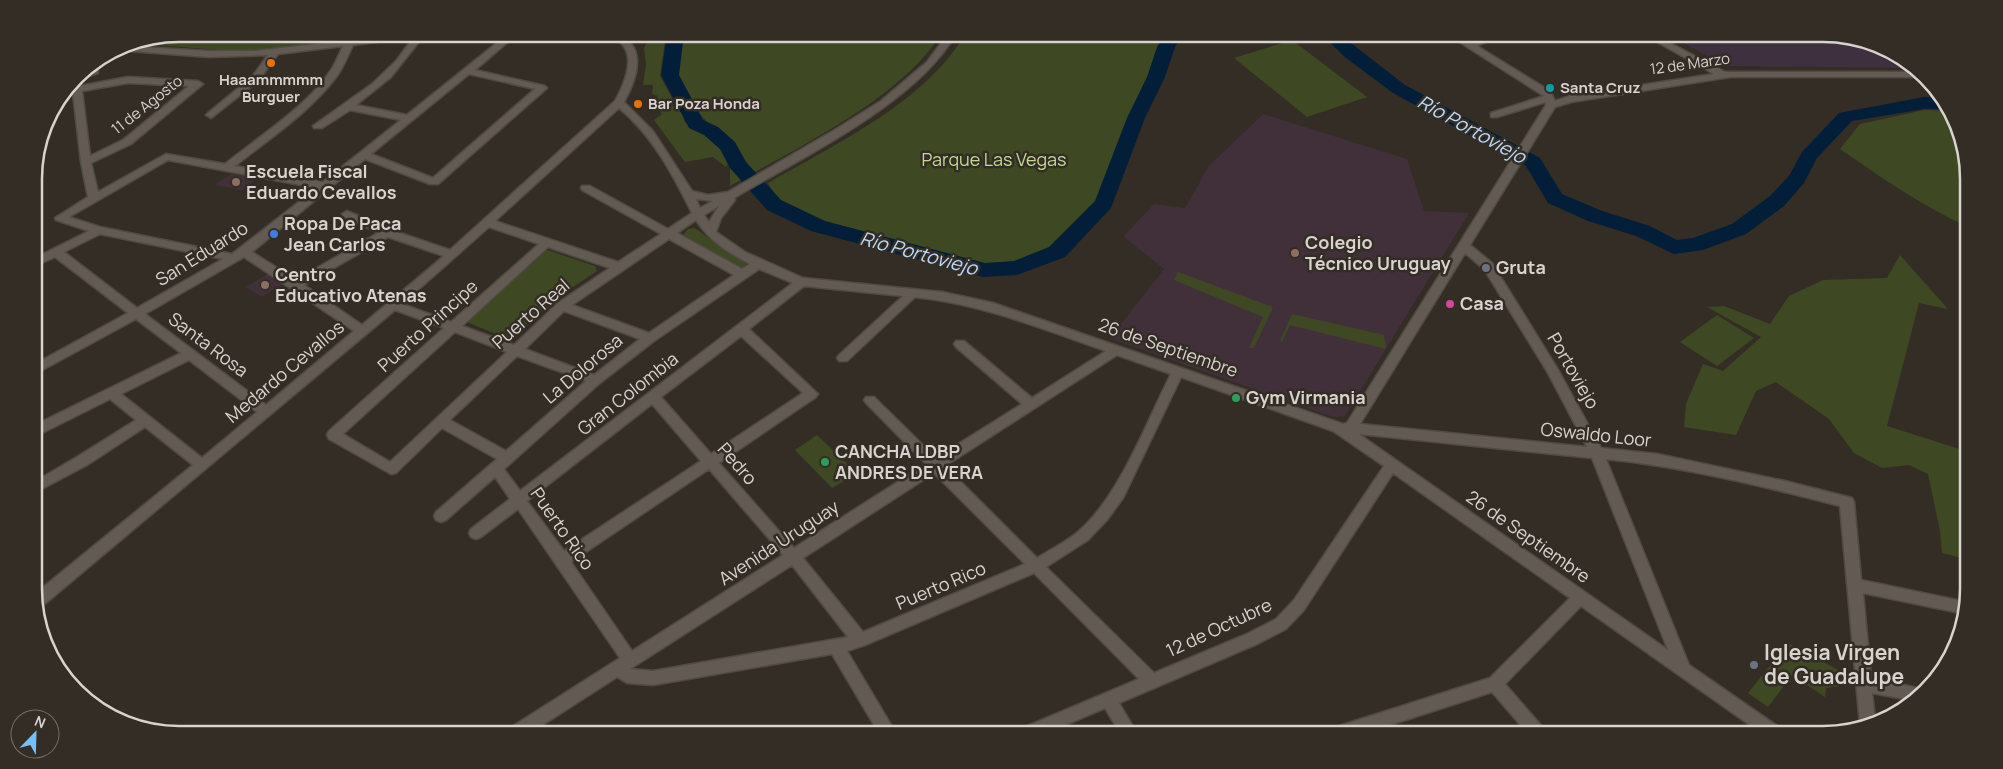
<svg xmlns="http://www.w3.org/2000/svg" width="2003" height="769" font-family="Manrope,sans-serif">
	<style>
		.education { fill: #41303a }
		.medical { fill: #3e303e }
		.green { fill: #3e4923 }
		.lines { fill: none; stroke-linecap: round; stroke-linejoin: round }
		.river { fill: #021e39; fill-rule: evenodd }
		.minor-casing { stroke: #504a44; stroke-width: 3 }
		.minor { fill: #635b53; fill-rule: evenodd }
		.food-dot { fill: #e8710a; stroke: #342d25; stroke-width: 2 }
		.culture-dot { fill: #0f9aa8; stroke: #342d25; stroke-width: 2 }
		.education-dot { fill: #8d6e63; stroke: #342d25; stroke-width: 2 }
		.shop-dot { fill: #3f7fe0; stroke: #342d25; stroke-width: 2 }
		.worship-dot { fill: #6b7280; stroke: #342d25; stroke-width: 2 }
		.hotel-dot { fill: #d1479c; stroke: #342d25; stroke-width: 2 }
		.leisure-dot { fill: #2e9e5b; stroke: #342d25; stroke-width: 2 }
		.labels { text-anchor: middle; stroke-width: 5; stroke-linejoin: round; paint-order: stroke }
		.far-street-label { font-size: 15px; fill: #d8d3cf; stroke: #342d25 }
		.far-poi-label { font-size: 15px; font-weight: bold; fill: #d8d3cf; stroke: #342d25; text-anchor: start }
		.park-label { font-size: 18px; fill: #c4d894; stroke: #342d25 }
		.poi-label { font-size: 18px; font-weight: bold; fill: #d8d3cf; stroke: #342d25; text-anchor: start }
		.street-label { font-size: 18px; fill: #d8d3cf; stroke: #342d25 }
		.water-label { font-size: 19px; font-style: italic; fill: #bbd9fa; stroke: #342d25 }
		.near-poi-label { font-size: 21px; font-weight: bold; fill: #d8d3cf; stroke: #342d25; text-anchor: start }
		.rim { fill: none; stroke: #d8d3cf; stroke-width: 2.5 }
	</style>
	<rect width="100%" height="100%" fill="#342d25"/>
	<path class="education" d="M1263 114 1407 159 1424 211 1469 213 1345 416 1333 417 1110 338 1164 269 1124 237 1126 234 1154 204 1185 208 1209 166Z
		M231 174 257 178 243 190 215 185Z
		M270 273 285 283 261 297 246 287Z"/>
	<path class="medical" d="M1698 34H1824L1870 41 1910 68 1727 66 1679 41Z"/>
	<path class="green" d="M179 34H396L290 48 234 51 130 43Z
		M657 34H666L660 76 673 100 671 104 683 114 684 121 693 129 710 135 730 159 726 167 713 157 685 162 654 120 662 114 652 104 658 96 652 94 653 85H643L646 65 644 49 646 44Z
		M685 34H941C901 99 796 148 730 186V142C706 122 668 88 676 52 677 46 682 39 685 34Z
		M965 34H1166L1145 88 1130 116 1101 195 1059 244 1028 261 1009 265H985L852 231 806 214 777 198 768 183C834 145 927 101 965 34Z
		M1292 40 1367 97 1307 117 1234 58Z
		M1924 110 1946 111 1968 160V227C1922 206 1882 178 1840 149L1860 124Z
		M695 228 729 253 748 263 742 268 683 235 688 229Z
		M547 250 595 266 597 271 552 301 510 340 467 322Z
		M1900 255 1948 309 1919 303 1887 426 1969 452V560L1942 553 1940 531 1928 474 1909 465 1882 468 1854 453 1829 419 1776 382 1756 391 1736 435 1684 427 1686 404 1703 364 1723 371 1761 337 1707 307 1724 306 1770 324 1789 296 1823 280 1887 278Z
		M1178 272 1273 307 1254 348H1249L1263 317 1174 280Z
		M1292 314 1384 335 1386 349 1290 325 1282 342 1280 341Z
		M1717 315 1754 338 1717 366 1680 342Z
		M817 435 857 473 832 488 795 450Z
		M1788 643 1840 671 1841 686 1826 688 1825 697 1792 675 1768 707 1748 693Z"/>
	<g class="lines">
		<path class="river" d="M667 34H684L679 75 703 120 718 127 735 142 746 162 781 200 825 221 985 263 1014 261 1049 247 1095 201 1127 118 1147 77 1157 47 1165 34H1182L1175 47 1165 77 1145 118 1111 208 1065 257 1017 275 983 277 811 231 767 210 730 168 720 149 704 135 689 128 687 124 661 75Z
			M1321 34H1339L1405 85 1540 158 1562 194 1602 211 1650 226 1677 240 1693 238 1732 224 1770 196 1789 176 1802 152 1839 113 1924 97 1940 98 1945 109H1924L1852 121 1817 158 1804 183 1784 206 1746 234 1703 250 1674 254 1636 236 1588 221 1548 203 1526 166 1393 93 1346 58Z"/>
		<g class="minor-casing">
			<path id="minor" d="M400 34H425L391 77 356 105 407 115 508 34H517L475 70 545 86 547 88 438 184H430L365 159 252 252 296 280 378 233 343 216 342 214 347 211 391 230 450 250 615 101C623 87 636 59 622 44 617 38 607 39 602 34 648 34 641 72 624 102L653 131 692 191 708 195 728 192 838 128 881 101 927 62 948 34H956C915 104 804 156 734 198L735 200 721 218 716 232 745 252 803 278 942 292 993 303 1343 424 1347 423 1546 105V102L1497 117H1491V113L1544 96 1447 34H1457L1471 42 1491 34H1502L1477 46 1550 91 1555 101 1570 96 1714 74 1643 34H1653L1725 72H1916L1924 77H1730L1571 102 1555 107 1470 245 1492 263 1557 368 1601 448 1657 454 1785 481 1852 498 1854 502 1861 580 1966 602 1965 614 1863 593 1871 678 1927 690 1916 701 1872 693 1875 719 1860 725 1840 506C1763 486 1685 467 1606 459L1689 665 1783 730 1785 735H1764L1581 606 1505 684 1545 730 1547 735H1529L1492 692 1359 735H1328L1330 730 1336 727 1490 678 1570 598 1393 473 1304 610 1286 629 1257 644 1119 703 1138 735H1121L1105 708 1042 735H1016L1018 730 1139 679 1034 573 865 645 847 651 897 735H880L832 654 653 685 627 683 617 677 527 735H505L507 730 620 658 518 509 481 537 476 539 471 537 469 533 471 529 510 499 495 477 446 520 441 522 436 520 434 516 436 512 497 459 442 428 396 473 391 474 329 439 327 435 329 431 444 328 395 310 41 607 36 608V593L193 465 145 427 87 465 36 492V481L77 457 136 420 110 399 36 436 35 425 181 353 136 319 35 374V364L128 313 55 257 35 266V258L89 231 56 220 55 218 88 197 81 162 73 93 64 94 69 88 128 77 198 81 203 84 131 144 91 163 98 192 166 154 225 164C257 138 309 105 331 70 336 63 339 54 343 46L278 54 258 81 211 118 206 115 208 113 252 77 268 55 209 57 116 50 123 46 209 51H255ZM414 37 396 61 372 84 313 126 314 128H322L350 110 401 120 323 182 235 166C270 138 310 112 337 76 344 66 348 55 353 45ZM469 74 535 89 433 178 371 154ZM128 83 189 86 123 140 90 156 82 91ZM619 108C653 136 673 175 692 213L668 229 590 186H582L581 188 582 190 661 234 618 262 495 221ZM168 160 317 188 232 254 100 227 69 217ZM696 199 713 201 700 208ZM719 206 709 222 704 215ZM696 220C709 241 728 252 750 264L742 269 677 233ZM489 227 539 244 451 322 402 304ZM100 234 223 259 137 308 64 252ZM388 237 444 256 362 325 304 285ZM669 239 734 275 649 333 572 305ZM548 247 610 268 558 303 514 345 462 326ZM1465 253 1484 269 1548 373 1587 447 1360 424ZM244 257 354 331 266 405 145 314ZM759 269 793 283 520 491 504 469 600 383 654 341ZM804 286 903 296 839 355 837 358 839 361H847L915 297C982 304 1043 329 1106 351L1032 398 964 341H956L954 344 956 347 1022 404 936 458 874 397H866L864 400 866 403 926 464 794 548 719 463 816 397 818 394 749 329ZM564 311 640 339 594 375 525 349ZM455 332 507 352 390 462 343 434ZM741 336 803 393 711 454 661 397ZM1117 355 1171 374C1146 423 1120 495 1079 531 1067 542 1051 549 1037 558L945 466ZM517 356 586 381 506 451 450 420ZM189 360 257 412 202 458 121 394ZM1181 377 1333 431 1384 466 1294 600 1276 619 1247 634 1154 673 1046 567 1088 540 1107 520 1123 498ZM652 404 701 461 564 551 527 501ZM1359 434 1592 458 1668 650 1360 435ZM709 469 783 555 632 651 571 562ZM934 473 1025 564 863 632 803 558ZM792 565 848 637 653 671 630 669Z
				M95 68 98 69V73L75 80 81 73Z"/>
		</g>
		<use href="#minor" class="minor"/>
	</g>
	<g class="food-dot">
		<circle cx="271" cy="63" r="5"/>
		<circle cx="638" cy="104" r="5"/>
	</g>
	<circle class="culture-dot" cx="1550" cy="88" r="5"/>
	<g class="education-dot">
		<circle cx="236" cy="182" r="5"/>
		<circle cx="1295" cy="253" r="5"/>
		<circle cx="265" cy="285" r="5"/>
	</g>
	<circle class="shop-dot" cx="274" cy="234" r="5"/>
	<g class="worship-dot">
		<circle cx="1486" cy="268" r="5"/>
		<circle cx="1754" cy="665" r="5"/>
	</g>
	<circle class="hotel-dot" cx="1450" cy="304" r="5"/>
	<g class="leisure-dot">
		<circle cx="1236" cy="398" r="5"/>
		<circle cx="825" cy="462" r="5"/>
	</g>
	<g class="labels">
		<g class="far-street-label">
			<text transform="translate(1690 64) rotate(-8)" y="5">12 de Marzo</text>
			<text transform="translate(147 105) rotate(-38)" y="5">11 de Agosto</text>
		</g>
		<g class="far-poi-label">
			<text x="271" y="85" text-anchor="middle">Haaammmmm<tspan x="271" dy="17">Burguer</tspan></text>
			<text x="1560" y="93">Santa Cruz</text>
			<text x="648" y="109">Bar Poza Honda</text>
		</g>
		<g class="park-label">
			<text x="994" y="166">Parque Las Vegas</text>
		</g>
		<g class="poi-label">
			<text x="246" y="178">Escuela Fiscal<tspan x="246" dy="21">Eduardo Cevallos</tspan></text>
			<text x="284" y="230">Ropa De Paca<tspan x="284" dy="21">Jean Carlos</tspan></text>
			<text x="1305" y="249">Colegio<tspan x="1305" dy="21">Técnico Uruguay</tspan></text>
			<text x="1496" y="274">Gruta</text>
			<text x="275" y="281">Centro<tspan x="275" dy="21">Educativo Atenas</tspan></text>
			<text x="1460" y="310">Casa</text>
			<text x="1246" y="404">Gym Virmania</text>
			<text x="835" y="458">CANCHA LDBP<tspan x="835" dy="21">ANDRES DE VERA</tspan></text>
		</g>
		<g class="street-label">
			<text transform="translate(202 254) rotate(-32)" y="6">San Eduardo</text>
			<text transform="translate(531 314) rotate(-41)" y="6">Puerto Real</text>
			<text transform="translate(428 326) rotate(-42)" y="6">Puerto Principe</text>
			<text transform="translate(208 345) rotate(37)" y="6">Santa Rosa</text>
			<text transform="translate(1168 348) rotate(19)" y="6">26 de Septiembre</text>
			<text transform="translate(583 369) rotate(-40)" y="6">La Dolorosa</text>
			<text transform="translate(1573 371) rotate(60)" y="6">Portoviejo</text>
			<text transform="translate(285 372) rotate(-40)" y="6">Medardo Cevallos</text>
			<text transform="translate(628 394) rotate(-38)" y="6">Gran Colombia</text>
			<text transform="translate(1596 435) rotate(6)" y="6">Oswaldo Loor</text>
			<text transform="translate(737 464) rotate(49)" y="6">Pedro</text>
			<text transform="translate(562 529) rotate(55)" y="6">Puerto Rico</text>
			<text transform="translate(1528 537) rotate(35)" y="6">26 de Septiembre</text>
			<text transform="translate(779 543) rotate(-33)" y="6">Avenida Uruguay</text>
			<text transform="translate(941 586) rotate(-23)" y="6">Puerto Rico</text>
			<text transform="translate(1219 628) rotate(-25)" y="6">12 de Octubre</text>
		</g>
		<g class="water-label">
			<text transform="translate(1472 129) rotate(29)" y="7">Río Portoviejo</text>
			<text transform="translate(919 253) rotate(15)" y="7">Río Portoviejo</text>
		</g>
		<g class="near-poi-label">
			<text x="1764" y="660">Iglesia Virgen<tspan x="1764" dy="24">de Guadalupe</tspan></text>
		</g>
	</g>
	<path d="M0 0H2003V769H0ZM179 42H1823A137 137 0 0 1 1960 179V589A137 137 0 0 1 1823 726H179A137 137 0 0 1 42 589V179A137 137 0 0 1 179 42Z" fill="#342d25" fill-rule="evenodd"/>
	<path class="rim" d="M179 42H1823A137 137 0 0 1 1960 179V589A137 137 0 0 1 1823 726H179A137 137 0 0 1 42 589V179A137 137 0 0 1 179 42Z"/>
	<g transform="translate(35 734) rotate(23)"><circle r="24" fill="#342d25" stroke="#766f69"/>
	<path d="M0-4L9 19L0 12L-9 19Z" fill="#77bff7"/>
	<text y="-8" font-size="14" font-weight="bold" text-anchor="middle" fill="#d8d3cf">N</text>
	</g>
</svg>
